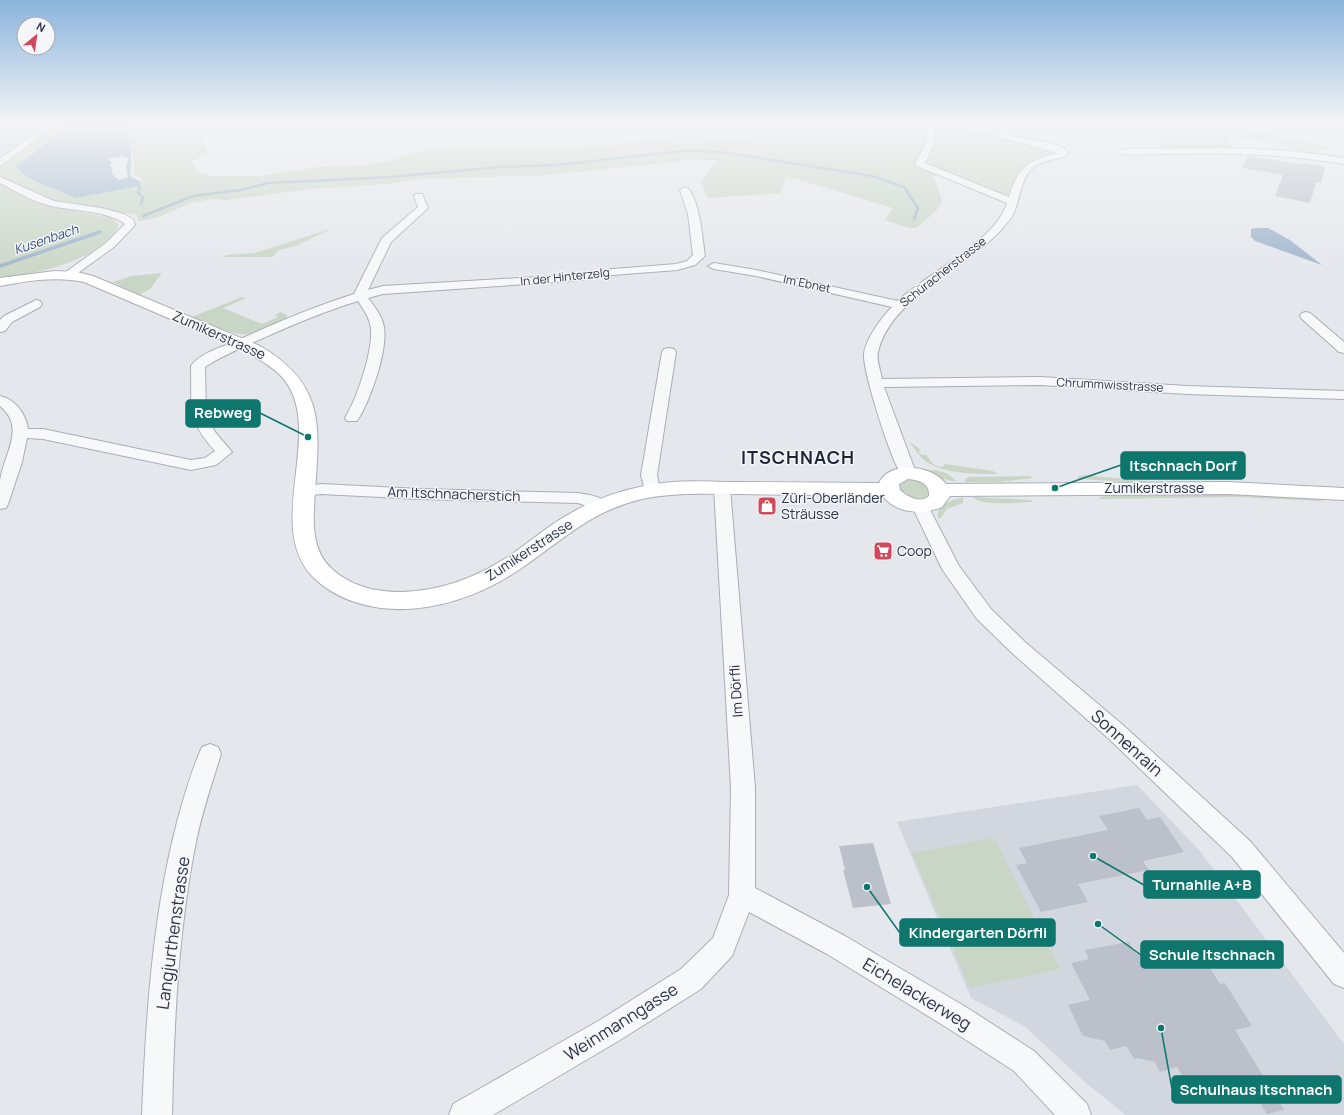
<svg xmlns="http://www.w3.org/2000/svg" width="1344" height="1115" font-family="Manrope,sans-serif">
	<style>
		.built { fill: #d2d6de }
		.green { fill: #c9d6c5 }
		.water { fill: #9fb4cc; fill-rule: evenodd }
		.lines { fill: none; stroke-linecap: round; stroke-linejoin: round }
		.stream-far1 { stroke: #9fb4cc; stroke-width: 2.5 }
		.stream { stroke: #9fb4cc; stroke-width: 3.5 }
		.building { fill: #bbc0ca }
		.street-casing { stroke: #a9aeb7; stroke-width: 2 }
		.secondary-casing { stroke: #a9aeb7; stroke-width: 2 }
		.street { fill: #f7f8fa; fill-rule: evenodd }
		.secondary { fill: #fff; fill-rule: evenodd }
		.labels { text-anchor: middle; stroke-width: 3; stroke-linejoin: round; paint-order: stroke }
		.far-street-label { font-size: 12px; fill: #2b3445; stroke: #f4f6f9 }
		.far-water-label { font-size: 13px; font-style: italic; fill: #34527a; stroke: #f4f6f9 }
		.street-label { font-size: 14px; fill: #2b3445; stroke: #f4f6f9 }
		.poi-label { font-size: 14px; fill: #2b3445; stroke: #f4f6f9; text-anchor: start }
		.near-street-label { font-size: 17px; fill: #2b3445; stroke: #f4f6f9 }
		.district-label { font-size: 18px; font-weight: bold; letter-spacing: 1px; fill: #1d2536; stroke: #f4f6f9 }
		.leader { fill: none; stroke: #0f766e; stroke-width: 1.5 }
		.callout-dot { fill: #0f766e; stroke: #f4f6f9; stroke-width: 1.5 }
		.callout { fill: #0f766e; stroke: #0f766e; stroke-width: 1.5 }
		.callout-label { font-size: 15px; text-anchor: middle; font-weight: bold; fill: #fff }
	</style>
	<rect width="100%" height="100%" fill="#e4e7ec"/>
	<path class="built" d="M1137 785 1200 851 1344 1044V1115H1126L1087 1084 1024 1026 971 998 897 822Z"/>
	<path class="green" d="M0 123H75L60 131 38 150 21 160 23 174 37 182 76 198 140 186 142 183 140 178 135 175 134 160 131 153 125 123H196L208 153 191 161 197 172 211 176H261L316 167 355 166 387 162 420 151 594 147 684 135 736 139 749 138 730 131 737 123H936L935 124 1007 137 1064 152 1033 163 1011 201 943 176H933L937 184 942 202 936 211 916 228H909L885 220 893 208 786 176 781 193 707 198 701 180C708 174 712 166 718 160H691L549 175 422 179 387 184 309 189 227 200 212 199 191 203 156 218 139 221 136 214C112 215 76 196 54 207L112 218 118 224V228C89 265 43 271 0 279Z
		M1070 123 1223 124 1333 147 1308 153 1262 140 1225 138 1234 149H1155L1165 139 1089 135Z
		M1295 123H1344V138Z
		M333 228 296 246 279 250 272 257H223L226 255 255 253Z
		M162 273 150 289 139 295 113 282 132 276Z
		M242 297 246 298 223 308 262 324 278 317 275 315 280 312 287 315V318L252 334C231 337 211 323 192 317Z
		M909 441 921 450 918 451 922 455H926L934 465 942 467 945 464 993 471 998 474C978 474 948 474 930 464 921 460 915 449 909 441Z
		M924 469C936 470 950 471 956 482L940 478Z
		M1084 475 1147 481 1152 483 1078 479 1079 476Z
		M1029 476 1034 478 999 482H965V480L968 477Z
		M909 479 916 480 927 485 930 493 928 496C916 503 908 497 898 490L899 483Z
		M1115 495H1239L1320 499 1322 501 1237 497 1100 499 1099 497Z
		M963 497V503L947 509 941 518 938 519C935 504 952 500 963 497Z
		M973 497 1031 500 1032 502C1019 502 981 507 973 497Z
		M994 838 1060 969 970 988 912 853Z"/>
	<path class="water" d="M74 123H125C124 130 129 136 130 144 132 155 131 165 130 176L141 182 140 186 76 198 37 182 23 174 16 166C22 159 31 156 39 149 51 140 60 129 74 123ZM123 156 129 159 126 165 128 177 119 180 112 174V168L110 166 112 163 108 159Z
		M1255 228H1268L1290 240 1322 265 1255 241 1251 237V229Z"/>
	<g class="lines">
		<path class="stream-far1" d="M140 187 138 193 143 197 141 204
			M143 216 193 196 241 190 268 183 390 177 501 167 557 165 683 151 722 152 872 176 904 187 918 208 914 219"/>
		<path class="stream" d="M0 266 100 232"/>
	</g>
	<path class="building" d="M1248 156 1303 165V163L1325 167 1321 183 1316 182 1310 203 1275 196 1283 175 1242 168Z
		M1139 808 1147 820 1160 817 1184 852 1143 861 1149 870 1078 884 1088 902 1041 912 1016 865 1027 863 1019 848 1108 830 1099 816Z
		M873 843 891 904 853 908 843 870H845L839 846Z
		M1129 942 1136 954 1194 943 1220 984 1225 983 1252 1026 1235 1030 1284 1110 1267 1114 1261 1104 1243 1101 1238 1102 1229 1088 1213 1092 1208 1083 1189 1079 1185 1080 1177 1067 1160 1072 1155 1062 1138 1058 1134 1059 1126 1046 1110 1050 1105 1041 1083 1036 1068 1005 1090 1000 1071 963 1089 959 1085 950Z"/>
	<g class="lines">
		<g class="street-casing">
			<path id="street" d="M49 123H58L0 166V159Z
				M931 123H940L934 128 935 141 925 163 1009 197C1018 166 1029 160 1058 153L999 137 997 132 1007 123H1015L1006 134C1023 141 1057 139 1068 152L1066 156C1057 159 1046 160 1037 165 1021 175 1021 194 1015 210 1013 217 1006 224 1001 230 965 269 891 297 878 352 876 360 881 371 882 379L1041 377 1187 386 1344 391V399L1187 394 1041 385 884 387 916 473 914 476 908 478 902 476C891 460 863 373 864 354 865 340 882 317 892 307L756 276 714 269 708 266 714 263 756 270 898 301C927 273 996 241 1007 203L917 166 915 164 927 141 926 127Z
				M1206 148C1252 148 1298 150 1344 158V164C1271 151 1197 153 1123 155L1119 152 1123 149Z
				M0 177 54 201 101 208 124 214 133 219 135 225 114 247 71 278H63L61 276 63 274 106 243 125 224 124 223C101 209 74 212 48 205 31 201 16 191 0 183Z
				M685 187C699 191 703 243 705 256L695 265 677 270 613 275 571 281 383 294 368 298C375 307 382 316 384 327 388 350 370 402 357 421H347L345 418C357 399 373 351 371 329 370 318 364 310 358 301 322 312 288 327 254 342 237 350 220 357 205 367L206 415 215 432 232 452 216 465 191 470 43 439 27 438 22 462 8 504 6 508 0 509C0 500 0 490 0 481 3 455 27 428 0 406V396C15 399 26 414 28 429H43L191 460 205 458 215 451C186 419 192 407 191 366 200 353 220 348 234 342 273 324 313 307 354 294L382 238 418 207 414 196 416 194H422L428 208 391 242 368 290 383 286 571 275 613 269 676 264 687 261 693 255 688 214 680 190Z
				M36 300 40 301 42 304 40 307 12 322 5 331 0 332V320L4 316Z
				M1306 312 1310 313 1344 342V353L1339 352 1302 319 1300 316 1302 313Z
				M669 348 674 349 676 352 657 475 660 491 658 495 652 496 646 495 641 475 662 352 664 349Z
				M722 483 728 484 730 488 755 788V888L845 936 966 1007 1034 1051 1087 1104 1091 1115H1055L1014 1071 946 1027 827 954 749 912 732 956 701 989 620 1040 493 1115H449L453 1104 600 1020 681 969 713 938 729 895 731 788 714 488 716 484Z
				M321 484 420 489 578 493C589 495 603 496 609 506L607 510 601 511 578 503 420 499 321 494 306 496 300 495 298 491 300 487Z
				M920 501 926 502 959 566 991 609 1025 642 1124 726 1250 841 1344 953V988L1334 984 1232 857 1108 738 1011 652 977 619 942 569 912 506 914 502Z
				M210 744 218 747 221 754C212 783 202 812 196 842 178 932 174 1023 172 1115H142C146 1017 152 918 177 822 184 797 191 771 202 747Z"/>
		</g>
		<g class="secondary-casing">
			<path id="secondary" d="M55 271 77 272 93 276 260 346C333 388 317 437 314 510 313 531 315 553 331 568 350 586 375 592 400 592 440 591 476 578 509 556 530 542 549 525 571 513 595 499 622 490 649 485 679 479 711 482 741 482 787 482 833 483 879 483 889 460 933 465 946 484L1228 482 1344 488V500L1228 494 950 496 942 507C923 515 895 514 882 495 835 495 788 495 740 494 708 494 674 492 642 499 591 511 564 539 523 567 483 595 431 614 381 608 358 605 333 596 315 579 261 527 327 431 283 378 273 367 260 360 248 352L84 282C56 276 27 281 0 286V278ZM908 479C919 480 930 483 929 496 920 504 908 497 900 490L899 484Z"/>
		</g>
		<use href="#street" class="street"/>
		<use href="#secondary" class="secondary"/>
	</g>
	<linearGradient id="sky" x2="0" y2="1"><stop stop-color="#8bb4dd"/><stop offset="0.44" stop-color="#f3f4f6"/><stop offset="1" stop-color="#f3f4f6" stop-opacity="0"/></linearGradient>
	<rect width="1344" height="279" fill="url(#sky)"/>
	<defs>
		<g id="shop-square" transform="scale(1)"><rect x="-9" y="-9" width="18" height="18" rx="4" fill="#d1495b" stroke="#f4f6f9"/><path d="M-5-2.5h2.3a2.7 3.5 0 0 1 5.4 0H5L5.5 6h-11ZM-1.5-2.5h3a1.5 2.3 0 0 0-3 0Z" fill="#fff"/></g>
		<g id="supermarket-square" transform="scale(1)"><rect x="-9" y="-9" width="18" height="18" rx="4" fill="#d1495b" stroke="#f4f6f9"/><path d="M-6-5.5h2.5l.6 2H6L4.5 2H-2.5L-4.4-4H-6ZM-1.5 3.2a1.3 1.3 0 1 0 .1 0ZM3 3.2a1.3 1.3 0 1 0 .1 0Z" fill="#fff"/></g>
	</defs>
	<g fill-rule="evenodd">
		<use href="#shop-square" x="767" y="506"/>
		<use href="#supermarket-square" x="883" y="551"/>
	</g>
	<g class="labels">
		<g class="far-street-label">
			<text transform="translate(943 272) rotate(-38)" y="4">Schüracherstrasse</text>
			<text transform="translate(565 277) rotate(-6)" y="4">In der Hinterzelg</text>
			<text transform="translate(807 284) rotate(12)" y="4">Im Ebnet</text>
			<text transform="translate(1110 385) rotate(3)" y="4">Chrummwisstrasse</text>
		</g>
		<g class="far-water-label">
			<text transform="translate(46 239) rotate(-19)" y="5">Kusenbach</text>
		</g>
		<g class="street-label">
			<text transform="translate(219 335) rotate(24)" y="5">Zumikerstrasse</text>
			<text x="1154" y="493">Zumikerstrasse</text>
			<text transform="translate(454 494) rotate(2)" y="5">Am Itschnacherstich</text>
			<text transform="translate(529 550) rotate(-33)" y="5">Zumikerstrasse</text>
			<text transform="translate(736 691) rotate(-94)" y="5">Im Dörfli</text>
		</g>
		<g class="poi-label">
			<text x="781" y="503">Züri-Oberländer<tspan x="781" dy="16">Sträusse</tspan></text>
			<text x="897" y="556">Coop</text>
		</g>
		<g class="near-street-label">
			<text transform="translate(1127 743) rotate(42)" y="6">Sonnenrain</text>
			<text transform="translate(173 933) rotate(-82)" y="6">Langjurthenstrasse</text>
			<text transform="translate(917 994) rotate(31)" y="6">Eichelackerweg</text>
			<text transform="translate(621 1022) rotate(-32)" y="6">Weinmanngasse</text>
		</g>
		<g class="district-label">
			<text x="798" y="464">ITSCHNACH</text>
		</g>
	</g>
	<path class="leader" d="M308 437L260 413M1055 488L1121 465M1093 856L1144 885M867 887L900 933M1098 924L1141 955M1161 1028L1172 1089"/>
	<g class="callout-dot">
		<circle cx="308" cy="437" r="4"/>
		<circle cx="1055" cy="488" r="4"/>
		<circle cx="1093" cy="856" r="4"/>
		<circle cx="867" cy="887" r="4"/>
		<circle cx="1098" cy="924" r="4"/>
		<circle cx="1161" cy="1028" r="4"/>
	</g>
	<g class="callout">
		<rect x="186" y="400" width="74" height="27" rx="4"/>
		<rect x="1121" y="452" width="124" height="27" rx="4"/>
		<rect x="1144" y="871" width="116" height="27" rx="4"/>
		<rect x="900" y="919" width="155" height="27" rx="4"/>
		<rect x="1141" y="941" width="142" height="27" rx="4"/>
		<rect x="1172" y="1076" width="169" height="27" rx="4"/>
	</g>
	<g class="callout-label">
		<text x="223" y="418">Rebweg</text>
		<text x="1183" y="471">Itschnach Dorf</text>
		<text x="1202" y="890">Turnahlle A+B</text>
		<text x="978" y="938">Kindergarten Dörfli</text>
		<text x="1212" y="960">Schule Itschnach</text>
		<text x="1256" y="1095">Schulhaus Itschnach</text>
	</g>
	<g transform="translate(36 36) rotate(29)"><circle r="19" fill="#f4f6f9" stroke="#a4a8b1"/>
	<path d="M0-3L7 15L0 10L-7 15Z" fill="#d1495b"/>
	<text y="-6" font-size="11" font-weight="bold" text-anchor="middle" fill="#2b3445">N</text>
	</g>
</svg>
